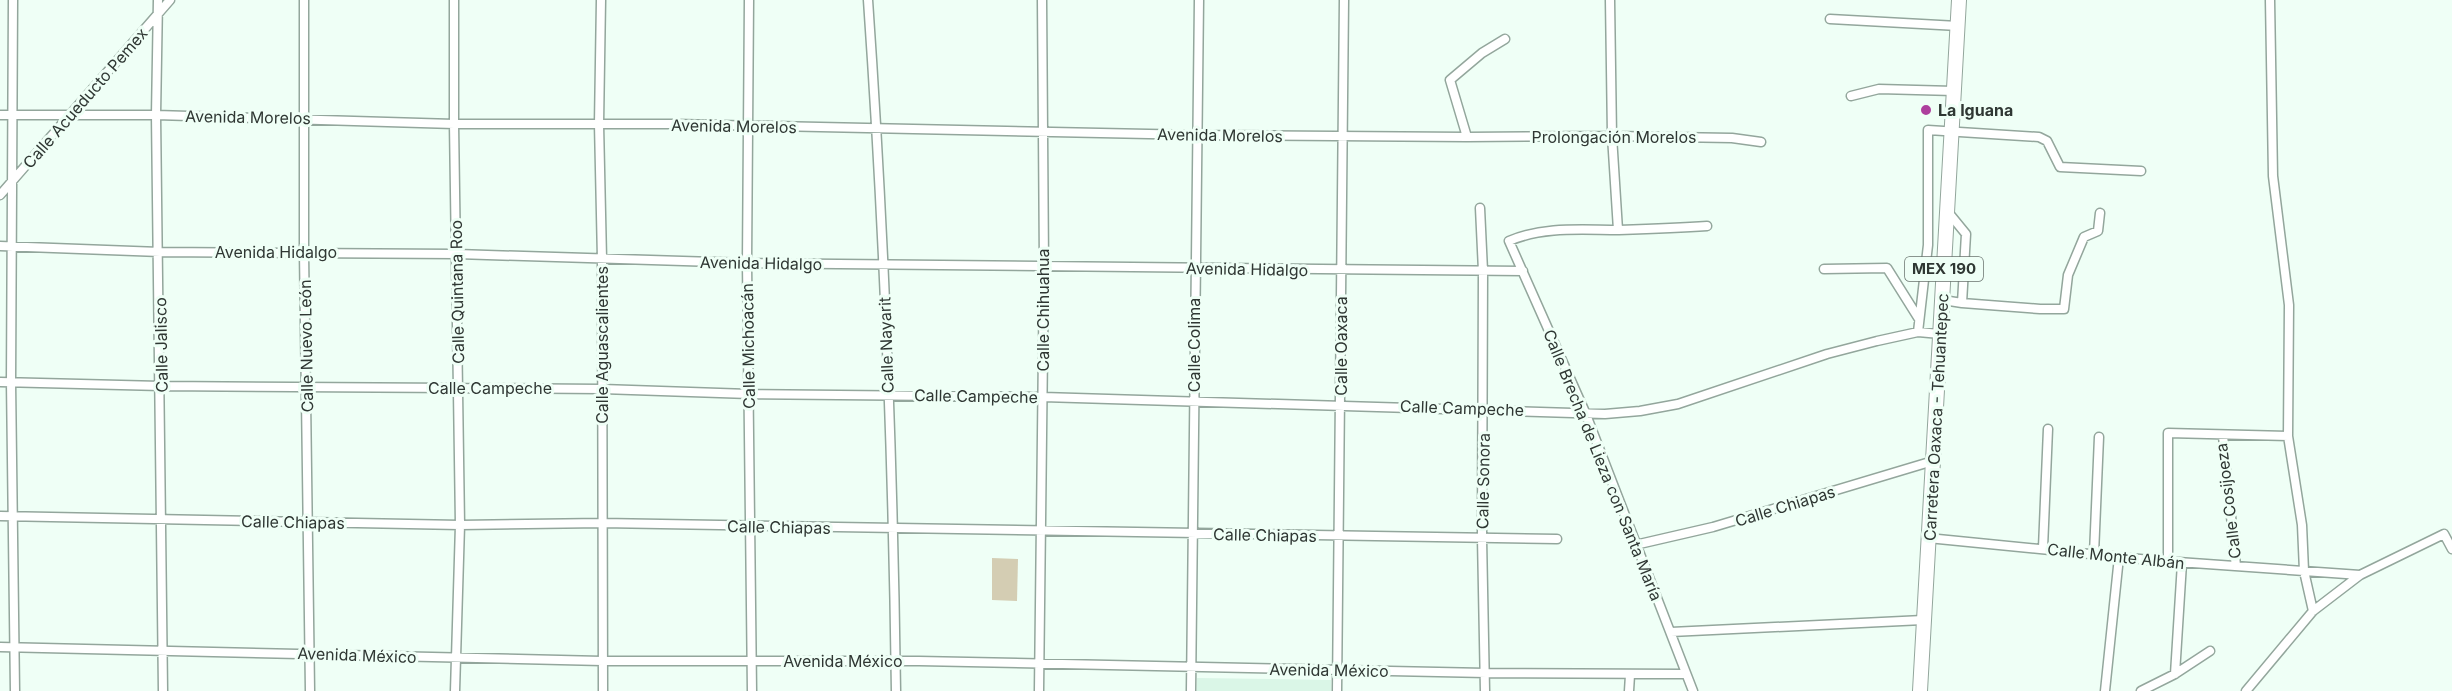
<svg xmlns="http://www.w3.org/2000/svg" width="2452" height="691" font-family="Inter,sans-serif">
	<style>
		.built { fill: #daf6e7 }
		.green { fill: #d4cdb3 }
		.lines { fill: none; stroke-linecap: round; stroke-linejoin: round }
		.minor-casing { stroke: #93a69c; stroke-width: 11 }
		.primary-casing { stroke: #93a69c; stroke-width: 16 }
		.minor { stroke: #fff; stroke-width: 8 }
		.primary { stroke: #fff; stroke-width: 14 }
		.poi-dot { fill: #ad3f9d; stroke: #effff6; stroke-width: 2 }
		.labels { text-anchor: middle; stroke-width: 6; stroke-linejoin: round; paint-order: stroke }
		.shield { fill: #effff6; stroke: #69736e; stroke-width: 1.5 }
		.shield-label { font-size: 15px; font-weight: bold; fill: #2f3733 }
		.street-label { font-size: 16px; fill: #2f3733; stroke: #effff6 }
		.poi-label { font-size: 16px; font-weight: bold; fill: #2f3733; stroke: #effff6; text-anchor: start }
	</style>
	<rect width="100%" height="100%" fill="#effff6"/>
	<path class="built" d="M1197 678 1331 680V691H1197Z"/>
	<path class="green" d="M992 558 1018 559 1017 601 992 600Z"/>
	<g class="lines">
		<g class="minor-casing">
			<path id="minor" d="M13 0 11 382 15 691
				M158 0 156 115 163 691
				M304 0V252L310 691
				M454 0V124L460 525 455 691
				M601 0 599 124 602 259 603 691
				M749 0 747 263 752 691
				M868 0C884 230 893 461 896 691
				M1610 0 1612 136 1618 230
				M2270 0 2273 176 2289 305 2288 436 2302 525 2304 571 2313 611
				M1830 19 1958 26
				M1851 96 1879 89 1954 91
				M0 115H156L454 124H675L1197 135 1467 137 1612 136 1732 138 1761 142
				M1467 137 1450 80 1482 53 1505 39
				M0 195 170 0
				M1480 208 1483 271 1482 538 1485 691
				M0 246 160 252 457 254 747 263 1523 271
				M1824 269 1887 268 1919 319
				M1943 300 1962 303 1966 234 1948 212
				M1962 303 2040 309H2064L2068 275 2084 237 2098 231 2100 213
				M1918 332 1928 245V130L2039 137 2047 141 2060 167 2141 171
				M0 382 161 386 458 388 602 389 749 394 1043 397 1605 414 1640 411 1678 404 1827 354 1877 341 1918 332 1940 334
				M2223 436 2236 566
				M0 516 460 525 602 523 1557 539
				M1928 538 2150 560 2360 575
				M1635 545 1713 527 1933 461
				M2043 548 2048 429
				M2094 554 2099 437
				M2168 562V433L2288 436
				M1671 632 1923 620
				M0 647 602 661H919L1486 673 1685 674
				M2175 674 2182 563
				M1039 691 1044 265 1042 0
				M1191 691 1199 0
				M1337 691 1344 0
				M1629 691 1630 675
				M1693 691 1585 412 1509 241C1544 226 1582 230 1619 230 1649 229 1678 228 1707 226
				M2105 691 2119 557
				M2141 691 2175 674 2210 651
				M2246 691 2313 611 2360 575 2444 534 2452 549"/>
		</g>
		<g class="primary-casing">
			<path id="primary" d="M1920 691 1959 0"/>
		</g>
		<use href="#minor" class="minor"/>
		<use href="#primary" class="primary"/>
	</g>
	<circle class="poi-dot" cx="1926" cy="110" r="6"/>
	<g class="labels">
		<rect class="shield" x="1905" y="257" width="78" height="24" rx="4.5"/>
		<g class="shield-label">
			<text x="1944" y="274">MEX 190</text>
		</g>
		<g class="street-label">
			<text transform="translate(85 98) rotate(-49)" y="6">Calle Acueducto Pemex</text>
			<text transform="translate(248 117) rotate(1)" y="6">Avenida Morelos</text>
			<text transform="translate(734 126) rotate(1)" y="6">Avenida Morelos</text>
			<text transform="translate(1220 135) rotate(1)" y="6">Avenida Morelos</text>
			<text x="1614" y="143">Prolongación Morelos</text>
			<text x="276" y="258">Avenida Hidalgo</text>
			<text transform="translate(761 263) rotate(1)" y="6">Avenida Hidalgo</text>
			<text transform="translate(1247 269) rotate(1)" y="6">Avenida Hidalgo</text>
			<text transform="translate(457 292) rotate(-91)" y="6">Calle Quintana Roo</text>
			<text transform="translate(1043 310) rotate(-90)" y="6">Calle Chihuahua</text>
			<text transform="translate(161 345) rotate(-91)" y="6">Calle Jalisco</text>
			<text transform="translate(602 345) rotate(-90)" y="6">Calle Aguascalientes</text>
			<text transform="translate(886 345) rotate(-92)" y="6">Calle Nayarit</text>
			<text transform="translate(1194 345) rotate(-90)" y="6">Calle Colima</text>
			<text transform="translate(306 346) rotate(-91)" y="6">Calle Nuevo León</text>
			<text transform="translate(748 346) rotate(-91)" y="6">Calle Michoacán</text>
			<text transform="translate(1341 346) rotate(-90)" y="6">Calle Oaxaca</text>
			<text x="490" y="394">Calle Campeche</text>
			<text transform="translate(976 396) rotate(1)" y="6">Calle Campeche</text>
			<text transform="translate(1462 408) rotate(2)" y="6">Calle Campeche</text>
			<text transform="translate(1936 417) rotate(-87)" y="6">Carretera Oaxaca - Tehuantepec</text>
			<text transform="translate(1603 465) rotate(68)" y="6">Calle Brecha de Lieza con Santa María</text>
			<text transform="translate(1483 481) rotate(-89)" y="6">Calle Sonora</text>
			<text transform="translate(2228 501) rotate(-97)" y="6">Calle Cosijoeza</text>
			<text transform="translate(1785 506) rotate(-17)" y="6">Calle Chiapas</text>
			<text transform="translate(293 522) rotate(1)" y="6">Calle Chiapas</text>
			<text transform="translate(779 527) rotate(1)" y="6">Calle Chiapas</text>
			<text transform="translate(1265 535) rotate(1)" y="6">Calle Chiapas</text>
			<text transform="translate(2116 556) rotate(6)" y="6">Calle Monte Albán</text>
			<text transform="translate(357 655) rotate(2)" y="6">Avenida México</text>
			<text x="843" y="667">Avenida México</text>
			<text transform="translate(1329 670) rotate(1)" y="6">Avenida México</text>
		</g>
		<g class="poi-label">
			<text x="1938" y="116">La Iguana</text>
		</g>
	</g>
</svg>
